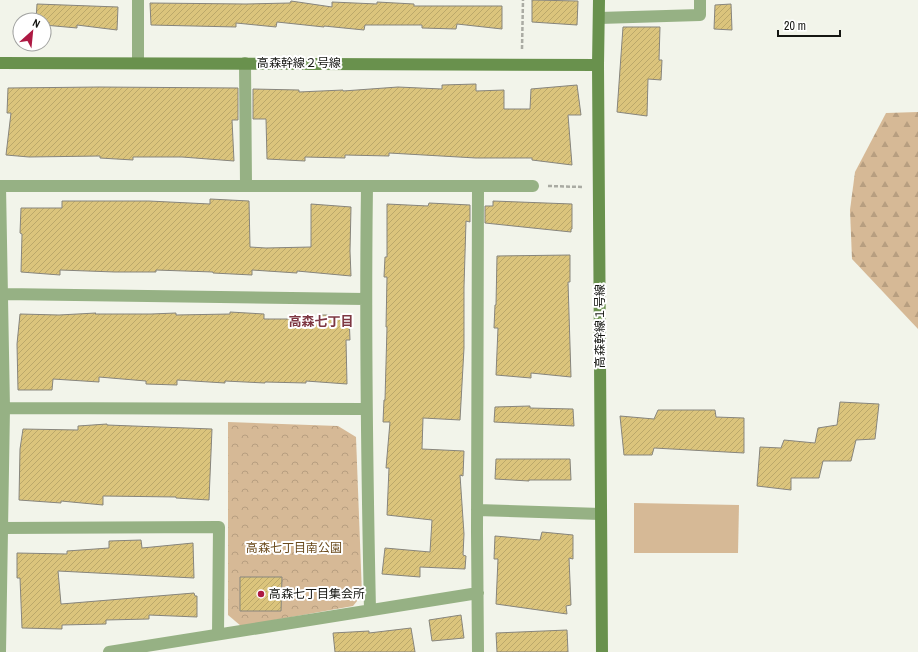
<svg xmlns="http://www.w3.org/2000/svg" width="918" height="652" font-family="'Archivo Narrow','Noto Sans JP',sans-serif">
	<style>
		.forest { fill: url(#forest-firs) }
		.park { fill: url(#park-crowns) }
		.garden { fill: #d6b996 }
		.building { fill: url(#building-hatch); stroke: #87857d }
		.lines { fill: none; stroke-linecap: round; stroke-linejoin: round }
		.path { stroke: #aaaba3; stroke-width: 2.5; stroke-dasharray: 4 2; stroke-linecap: butt }
		.street { stroke: #96b184; stroke-width: 12 }
		.secondary { stroke: #69914d; stroke-width: 12 }
		.poi-dot { fill: #ad1943; stroke: #fff; stroke-width: 1.5 }
		.labels { text-anchor: middle; stroke-width: 4; stroke-linejoin: round; paint-order: stroke }
		.street-label { font-size: 12px; fill: #151612; stroke: #fff }
		.park-label { font-size: 12px; fill: #6b4b1d; stroke: #fff }
		.poi-label { font-size: 12px; fill: #151612; stroke: #fff; text-anchor: start }
		.neighbourhood-label { font-size: 13px; font-weight: bold; fill: #7e3742; stroke: #fff }
	</style>
	<defs>
		<pattern id="forest-firs" width="22" height="20" patternUnits="userSpaceOnUse"><rect width="22" height="20" fill="#d6b996"/><path d="M5 1l3.5 6h-7zM16 11l3.5 6h-7z" fill="#b79e80"/></pattern>
		<pattern id="park-crowns" width="20" height="18" patternUnits="userSpaceOnUse"><rect width="20" height="18" fill="#d6b996"/><path d="M2 6a3 3 0 1 1 6 0M12 15a3 3 0 1 1 6 0" fill="none" stroke="#b79e80"/></pattern>
		<pattern id="building-hatch" width="6" height="6" patternUnits="userSpaceOnUse"><rect width="6" height="6" fill="#dbc47c"/><path d="M-1 1l2-2M0 6l6-6M5 7l2-2" fill="none" stroke="#bba86a"/></pattern>
	</defs>
	<rect width="100%" height="100%" fill="#f2f4ea"/>
	<path class="forest" d="M918 112V329L852 259 850 210 855 172 886 113Z"/>
	<path class="park" d="M228 422 338 426 356 437 362 595 353 606 241 626 228 615Z"/>
	<path class="garden" d="M634 503 739 505 738 553H634Z"/>
	<path class="building" d="M532 0 578 1 577 25 532 22Z
		M291 1 332 7V2L377 4V2L414 4V6H502V29L457 24 456 29 422 28V25H365L364 30 324 26V27L277 22 276 27 236 23V27L151 25 150 3 246 4 290 3Z
		M37 4 118 7 117 30 77 25V28L44 25V20H36Z
		M731 4 732 30 714 29 715 5Z
		M623 27H660L659 60H662L661 80 648 79 647 116 617 112Z
		M476 84V91L504 90V109H530L531 89 577 85 581 115H568L572 165 532 160V158H476L389 153V156L345 155V158L305 157V161L267 159 266 119H253V89L299 90V92L343 90V91L398 87 442 89V85Z
		M99 87 238 88V120H232L234 161 182 157H133V160L100 158V156L29 157 6 155 11 113H7L8 88Z
		M210 199 249 201 250 247 266 248 311 247V204L351 207 350 251 351 276 297 271V273L252 270V275L213 273V272L156 270V272H115L60 270V275L21 272 22 234 20 233 21 208H62V201H149L210 204Z
		M493 201 572 204V229H571V232L485 223V206H493Z
		M429 203 470 205V222L466 221 464 287V348L460 420 423 418 422 449 464 451 463 476 460 475 464 534 463 555 466 556 465 569 420 567V577L382 574 385 548 430 552 432 520 387 515 389 468H386L390 422H383L384 400H385L387 327H386L387 277H384L385 257H387V204L428 206Z
		M570 255V282H568L571 377 531 373V378L496 375 498 328H494L495 305H496L497 256Z
		M230 312 264 314V319H319V315H349L350 340H346L347 384 306 381V383L265 382V383L225 381V383L177 380V385L146 384V381L99 377V382L53 379 52 390H18L17 344 20 314 59 315 96 313 95 314H151L176 313V315L230 314Z
		M840 402 879 404 875 439 856 440 851 461H823L819 478H791V490L757 486 760 447 781 448 784 440 815 443 818 428 837 425Z
		M530 406V408L573 409 574 426 494 422 495 407Z
		M658 410H715L716 417 744 418V453L654 448 652 455H624L620 416 654 419Z
		M107 424V425L212 429 209 500 176 498V497L103 496V505L61 501V503L19 500 20 449 23 429 78 430V426Z
		M496 459H570L571 480H529V481L495 479Z
		M542 532 573 535V559L569 558 571 605 566 606 567 614 496 604 498 559H494L495 536 540 540Z
		M141 540 142 548 193 543 194 578 58 571 61 604 194 593 195 596H197V617L149 615V619L106 620V624L62 625V629L22 628 20 578H17V553L67 554V551L109 548V541Z
		M240 577H282L281 611H240Z
		M461 615 464 638 432 641 429 620Z
		M411 628 415 652H335L333 633 369 631V633Z
		M567 630 568 652H497L496 633Z"/>
	<g class="lines">
		<path class="path" d="M522 49 523 0
			M548 186 583 187"/>
		<path class="street" d="M599 18 700 15V0
			M138 62V0
			M245 63 246 186
			M0 186H533
			M0 186 4 408 0 652
			M367 186C365 328 367 469 370 610
			M478 186 477 532 478 652
			M3 294 365 299
			M4 408 366 409
			M477 510 601 514
			M2 528 219 527 218 634
			M109 652 478 593"/>
		<path class="secondary" d="M599 0 598 65 602 652
			M0 63 598 65"/>
	</g>
	<circle class="poi-dot" cx="261" cy="594" r="4"/>
	<g class="labels">
		<g class="street-label">
			<text x="299" y="67">高森幹線２号線</text>
			<text transform="translate(600 326) rotate(-90)" y="4">高森幹線１号線</text>
		</g>
		<g class="park-label">
			<text x="294" y="552">高森七丁目南公園</text>
		</g>
		<g class="poi-label">
			<text x="269" y="598">高森七丁目集会所</text>
		</g>
		<g class="neighbourhood-label">
			<text x="321" y="326">高森七丁目</text>
		</g>
	</g>
	<g transform="translate(32 32) rotate(27)"><circle r="19" fill="#ffffff" stroke="#a1a2a0"/>
	<path d="M0-3L7 15L0 10L-7 15Z" fill="#ad1943"/>
	<text y="-6" font-size="11" font-weight="bold" text-anchor="middle" fill="#151612">N</text>
	</g>
	<path d="M778 30v6h62v-6" fill="none" stroke="#151612" stroke-width="2"/>
	<text x="784" y="30" font-size="12" fill="#151612" stroke="#ffffff" stroke-width="3" paint-order="stroke">20 m</text>
</svg>
